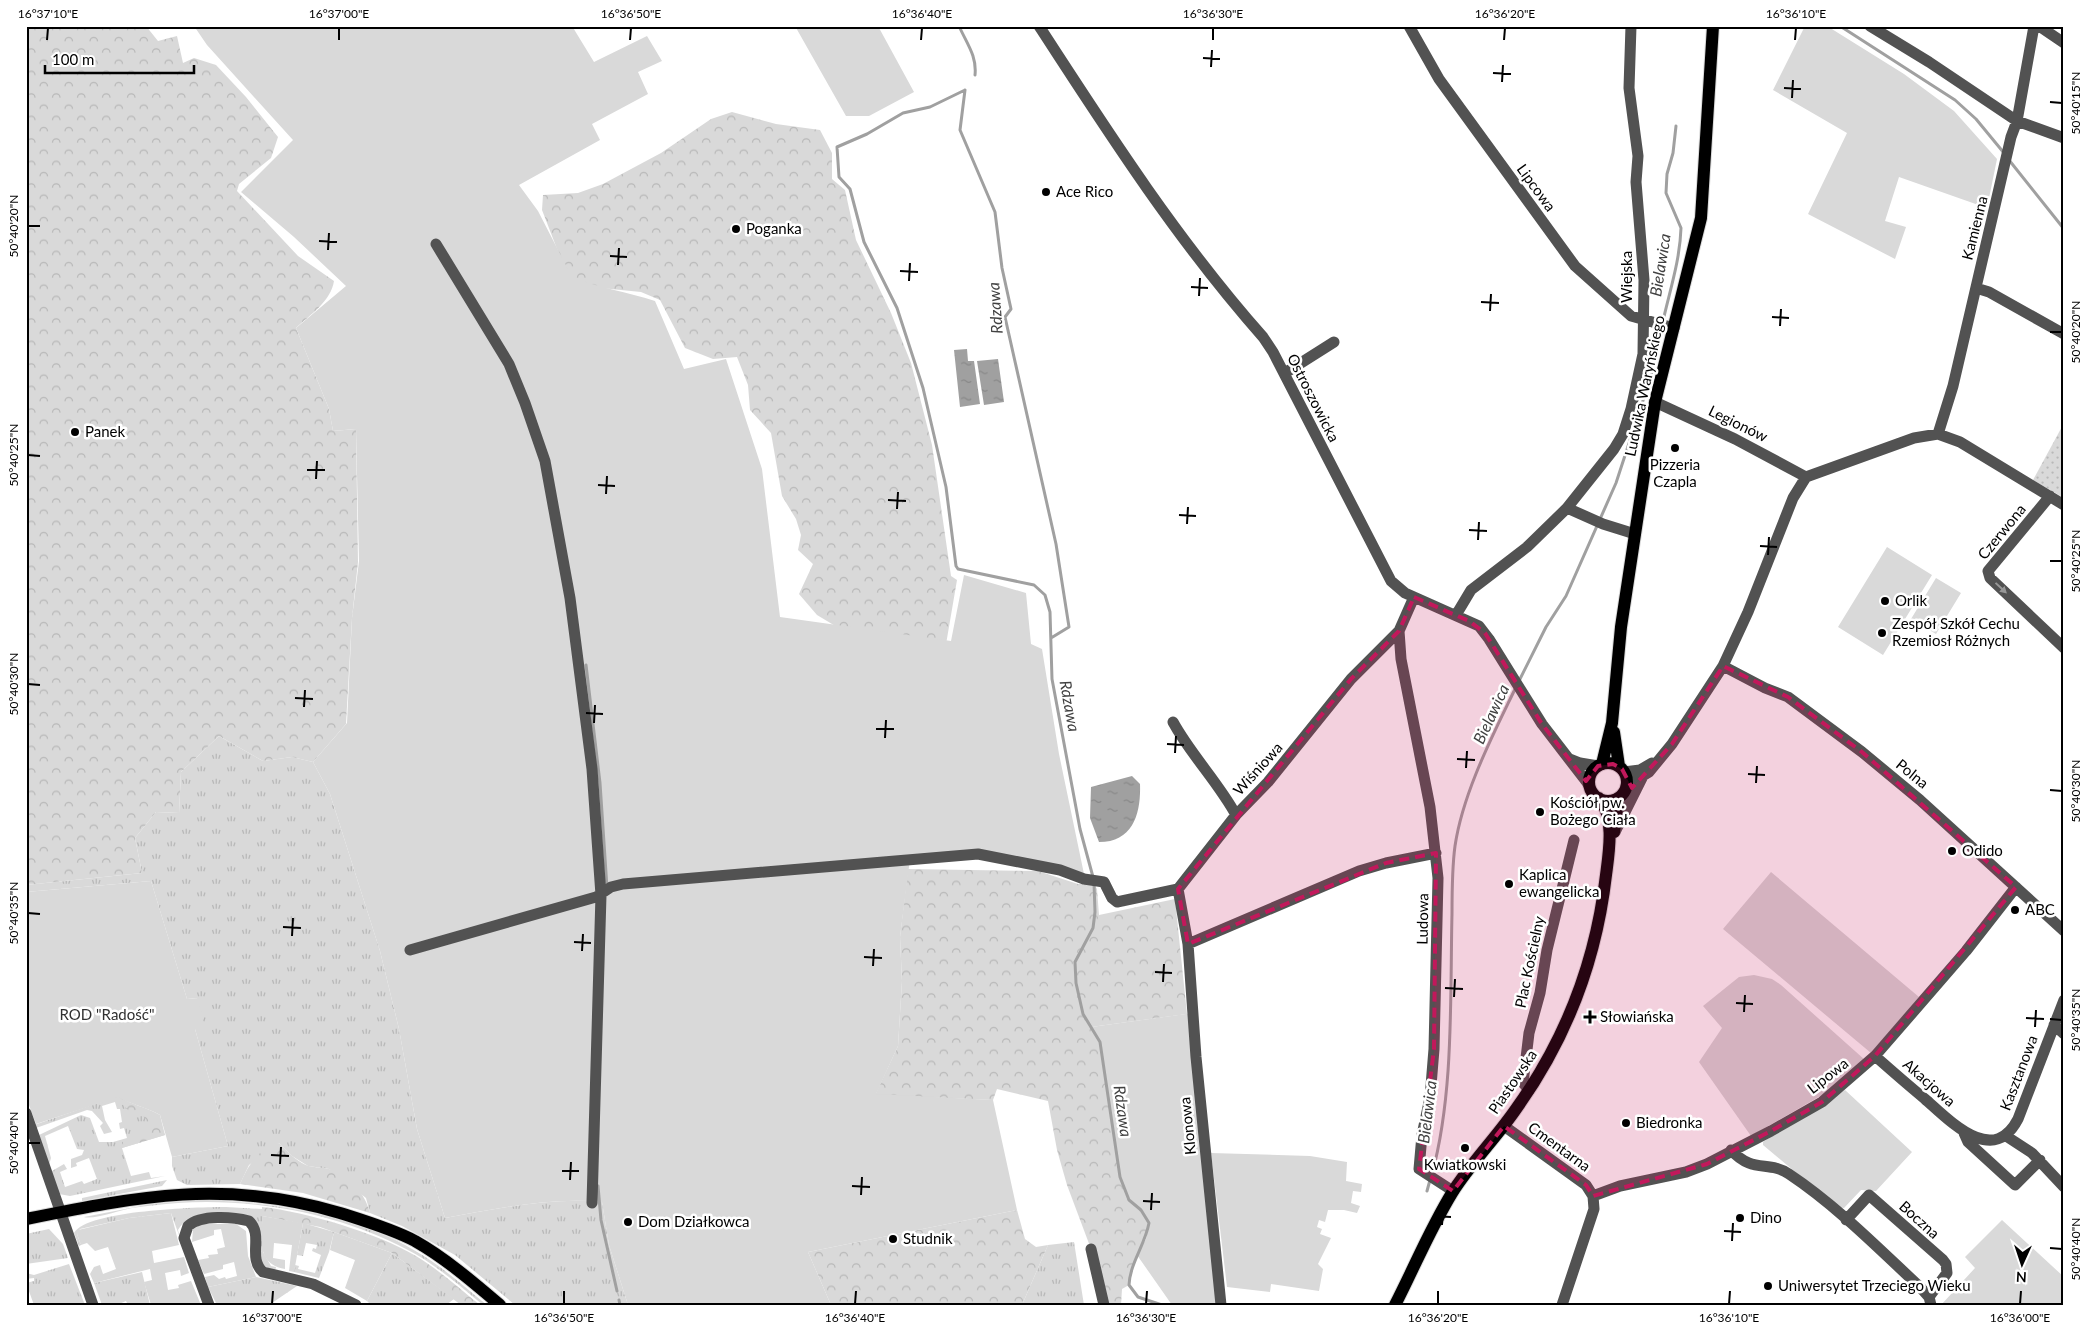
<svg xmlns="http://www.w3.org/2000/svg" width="2090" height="1331" font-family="Lato,sans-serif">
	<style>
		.grass { fill: url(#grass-tufts) }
		.forest { fill: url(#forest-crowns) }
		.park { fill: url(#park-dots) }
		.garden { fill: #d9d9d9 }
		.water { fill: url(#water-ripples) }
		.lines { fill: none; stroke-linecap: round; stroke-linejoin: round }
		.stream { stroke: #a0a0a0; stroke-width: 3 }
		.major-casing { stroke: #dbdbdb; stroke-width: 14 }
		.minor { stroke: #525252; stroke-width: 11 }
		.major { stroke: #000; stroke-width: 12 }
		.oneway { fill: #979797 }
		.marked { fill: #c2185b; fill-opacity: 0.2; stroke: #c2185b; stroke-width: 4; stroke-dasharray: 10 6; stroke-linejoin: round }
		.ticks { fill: none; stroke: #000; stroke-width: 2 }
		.poi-dot { fill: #000; stroke: #fff; stroke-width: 2 }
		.labels { text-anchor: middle; stroke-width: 5; stroke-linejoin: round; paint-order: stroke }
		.street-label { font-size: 15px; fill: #000; stroke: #fff }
		.poi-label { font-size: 15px; fill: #000; stroke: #fff; text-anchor: start }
		.park-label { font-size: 15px; fill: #303030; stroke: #fff }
		.water-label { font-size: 16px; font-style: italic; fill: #414141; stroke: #fff }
		.neatline { fill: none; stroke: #000; stroke-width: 2 }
		.ticks-label { font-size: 12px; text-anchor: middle; fill: #000 }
	</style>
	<defs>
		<pattern id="grass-tufts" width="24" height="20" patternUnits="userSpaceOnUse" patternTransform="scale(1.25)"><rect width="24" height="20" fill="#d9d9d9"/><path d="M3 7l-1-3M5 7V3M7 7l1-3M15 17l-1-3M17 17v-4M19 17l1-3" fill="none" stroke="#b8b8b8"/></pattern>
		<pattern id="forest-crowns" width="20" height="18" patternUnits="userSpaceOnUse" patternTransform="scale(1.25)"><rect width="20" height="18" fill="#d9d9d9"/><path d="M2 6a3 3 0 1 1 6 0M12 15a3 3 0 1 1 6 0" fill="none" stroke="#b8b8b8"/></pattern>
		<pattern id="park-dots" width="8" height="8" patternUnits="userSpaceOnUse" patternTransform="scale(1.25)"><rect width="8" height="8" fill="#d9d9d9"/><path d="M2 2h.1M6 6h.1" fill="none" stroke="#b8b8b8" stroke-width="1.8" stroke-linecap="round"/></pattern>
		<pattern id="water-ripples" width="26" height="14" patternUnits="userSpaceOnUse" patternTransform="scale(1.25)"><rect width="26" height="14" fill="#a0a0a0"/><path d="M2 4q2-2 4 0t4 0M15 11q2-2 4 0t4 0" fill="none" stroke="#888"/></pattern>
	</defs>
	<rect width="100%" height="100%" fill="#fff"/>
	<path class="grass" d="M219 736 263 761 292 757 313 762 330 794 380 951 399 1029 417 1129 445 1218C496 1209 549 1197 602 1202L609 1245 628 1305H515L455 1255 402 1226 370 1213 366 1198 329 1169 308 1166 292 1156 279 1143 249 1165 240 1184 187 1185 177 1180 172 1166V1157L228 1146 195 1029 198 998 187 999 151 881 26 892V885L142 873 135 838 156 812 179 813 181 772Z
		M118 1096 133 1105 163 1131 165 1135 122 1148 131 1176 149 1172 151 1178 165 1176 70 1196 59 1194 51 1174 52 1171 64 1164 67 1169 60 1172 65 1187 82 1181 84 1184 97 1179 89 1158 76 1163 77 1166 71 1168V1159L82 1155 84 1150 77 1149 68 1126 45 1136 51 1158 49 1165 39 1135 81 1115 90 1118 99 1142H113L127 1138 124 1128 120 1129 119 1123 122 1122 120 1109H117L115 1102 102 1106 105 1120 112 1132 104 1134 100 1126 103 1123 92 1111 87 1110 36 1128 34 1125Z
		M167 1180 162 1186 82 1201V1198Z
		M201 1200C274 1202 361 1215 424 1256 446 1270 466 1288 487 1305H483C459 1285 434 1263 406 1249 337 1213 254 1198 178 1203 162 1204 147 1206 132 1208 120 1210 94 1220 84 1217L151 1204Z
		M226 1207 262 1209 263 1252 271 1266 276 1267 275 1271C253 1263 265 1255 259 1240 256 1231 245 1222 240 1215 220 1215 190 1209 178 1230L180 1238 171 1213 129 1218 80 1229 77 1234 81 1245 79 1246 74 1233C87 1210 199 1207 226 1207Z
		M303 1223 334 1232 329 1252 319 1278 294 1272 295 1265 299 1266 298 1269 315 1273 321 1255 312 1251 313 1248 316 1249 317 1245 306 1243 303 1256 297 1255Z
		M49 1229 63 1244 68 1258 26 1264V1234Z
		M1074 1242 1084 1305H1022L1048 1245Z
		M392 1253 454 1299 446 1305H371L367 1301Z
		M69 1264 85 1305H34L26 1283 34 1281V1278L26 1279V1273L34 1275Z
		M142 1272 150 1305H128L126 1301 117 1305H102L94 1283Z
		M256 1277 297 1286 269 1305H217L208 1287Z"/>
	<path class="forest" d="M26 26H146L158 41 177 36 183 63 194 58 216 65 246 97 278 137 271 158 239 184 237 191 298 256 334 281C331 301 310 315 296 328L329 409 333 431 356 429 358 562 352 618 346 724 313 762 292 757 263 761 219 736 181 772 179 813 156 812 135 838 142 873 26 885Z
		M732 112 776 124 820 130 832 153V179L845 190 856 240 891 313 911 363 932 445 951 576 957 580 944 656 852 636 817 615 799 594 813 564 798 550 801 535 796 519 782 496 771 433 750 410 748 385 737 357 713 359 685 348 660 300 641 292 601 288 569 280 542 210 543 195 578 193 603 184 661 153 711 119Z
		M908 869 1038 871 1078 884H1094L1097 889 1099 915 1175 899 1187 1014 1091 1027 1100 1042 1120 1177 1129 1200 1141 1210 1149 1223C1145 1245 1130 1263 1129 1285L1122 1289 1121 1305H1104L1091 1249 1067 1185 1057 1150 1048 1101 997 1089 993 1100 875 1095 898 1046 902 981 900 937Z
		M118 1096C132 1105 146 1107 160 1115L165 1135 122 1148V1142L128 1140 129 1136H139L147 1132C149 1121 144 1116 137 1110L129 1111 116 1097Z
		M279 1143C287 1151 295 1160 306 1165 313 1168 322 1167 329 1169 350 1176 365 1193 370 1213L303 1193 240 1184C249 1164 257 1150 279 1143Z
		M262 1207C307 1212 377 1233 416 1256 439 1270 459 1288 480 1305H461L392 1253 320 1227 262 1216Z
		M1017 1210 1025 1239 1036 1247 1048 1245 1022 1305H831L808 1252Z"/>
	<path class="park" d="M2064 423V498L2033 480Z"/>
	<path class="garden" d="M194 26H572L594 62 647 36 662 61 638 72 648 94 592 124 600 140 519 185 538 211 572 277C599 288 627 292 655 301L684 369 726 359 762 469 780 617 951 641 964 575 1026 593 1031 644 1042 649 1059 754 1084 874 988 856 910 859 900 937 902 981 898 1046 876 1094 993 1100 1017 1210 808 1252 831 1305H628L609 1245 602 1202C549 1197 496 1209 445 1218L417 1129 399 1029 380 951 330 794 313 762 347 723 352 618 359 561 356 429 333 431 329 409 296 328 346 286 294 237 241 192 293 140 207 45Z
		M795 26H878L914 92 869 116H846Z
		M1805 26H1827L1904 74 1954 111 1997 159 1987 208 1899 177 1885 221 1906 227 1895 259 1808 214 1847 133 1773 90Z
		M1887 547 1932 575 1883 655 1838 627Z
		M1936 578 1961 593 1936 634 1911 619Z
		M1771 872 1919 997 1871 1053 1723 929Z
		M151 881 187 999 198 998 204 1024 195 1029 228 1146 172 1157 160 1115C146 1107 132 1105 118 1097L36 1124 26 1097V892Z
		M1754 975 1772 979 1781 985 1865 1060 1822 1095 1751 1136 1699 1062 1722 1028 1703 1006 1739 977Z
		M1193 1013 1221 1305H1172L1137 1255 1146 1239 1149 1223 1141 1210 1129 1200 1120 1177 1100 1042 1091 1027Z
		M1845 1090 1912 1152 1876 1191 1861 1190 1844 1208 1837 1207 1763 1145V1142Z
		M1211 1153 1310 1156 1347 1162 1346 1181 1362 1184 1361 1192 1353 1191 1351 1203 1360 1206 1357 1213 1344 1210H1328L1325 1222 1319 1220 1317 1227 1322 1229 1320 1234 1331 1238 1318 1264 1323 1269 1319 1291 1271 1284 1270 1292 1227 1287Z
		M171 1213 179 1245 152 1251 154 1263 184 1257 189 1273 181 1276 180 1270 165 1273 168 1290 179 1288 178 1285 191 1281 201 1305H151L144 1282 152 1280 150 1269 94 1283 90 1274 94 1267 100 1265 103 1274 116 1269 108 1247 95 1251 87 1243 81 1245 77 1234 78 1230 129 1218Z
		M262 1216 303 1223 294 1272 289 1271 292 1245 274 1243 273 1258 285 1260V1269C255 1263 263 1240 262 1216Z
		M2002 1220 2064 1277V1305H1941L1975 1268 1965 1257Z
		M202 1224H236L246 1231 248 1256 256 1277 208 1287 205 1277 214 1275 219 1279 225 1277 226 1279 237 1276 234 1262 223 1265V1269L204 1274 198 1260 209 1258 208 1255 218 1254 217 1249 225 1247 221 1229 214 1230V1235L192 1242 193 1229Z
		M334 1232 392 1253 367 1301 345 1288 355 1260 330 1250Z"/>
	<path class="water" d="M967 349 968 361H974L980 404 960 407 954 350Z
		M998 359 1004 402 984 405 977 361Z
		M1132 776 1140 784C1141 812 1134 842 1099 842L1090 818 1091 787Z"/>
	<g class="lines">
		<path class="stream" d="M959 26C967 44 977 56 975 75
			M1840 26 1955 100 1976 119 2004 153
			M965 90 930 107 903 113 867 134 837 147 839 177 850 189 864 242 897 308 923 388 946 487 956 566 958 569 1034 585 1045 595 1050 612 1052 679 1080 829 1093 877
			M965 90 960 130 995 212 1002 268 1011 309 1005 317 1056 544 1069 627 1051 638
			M2009 160 2064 229
			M1663 321C1670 290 1680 260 1681 228L1666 193 1667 174 1673 153 1676 126
			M586 665 600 783 607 888
			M1519 681 1546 627 1566 596 1616 483 1651 376 1662 329
			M1094 883 1095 912 1093 928 1075 962 1076 983 1083 1014 1100 1042 1120 1177 1129 1200 1141 1210 1149 1223C1145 1245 1130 1263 1129 1285L1138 1297 1162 1305
			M1432 1174C1454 1093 1450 998 1452 914 1452 891 1452 868 1455 846 1463 792 1493 735 1516 687
			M598 1186 601 1220 617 1291
			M1427 1191 1430 1180
			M619 1300 620 1305"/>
		<g class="major-casing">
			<path id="major" d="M1614 732 1619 766
				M1589 782a19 19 0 1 1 38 0a19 19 0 1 1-38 0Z
				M1602 764 1612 723 1621 627 1655 402 1701 218 1713 26
				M1614 832 1618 798
				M26 1219C140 1196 225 1179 340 1213 365 1221 392 1229 415 1241 445 1258 473 1282 500 1305
				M1395 1305C1414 1268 1430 1229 1452 1193 1470 1164 1496 1138 1516 1109 1567 1038 1596 962 1606 875 1609 852 1615 817 1599 798"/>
		</g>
		<path class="minor" d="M1039 26C1109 134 1178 241 1263 337L1273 352 1391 581 1405 593 1479 626 1489 639 1542 724 1589 785
			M1409 26 1439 79 1575 266 1631 316 1674 328
			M1870 26 1929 62 2017 121 2064 138
			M2039 26 2064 43
			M436 244 509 364 525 403 545 461 570 598 592 769 601 895 592 1203
			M1976 288 1989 292 2064 334
			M1285 373 1334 342
			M1655 402 1735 439 1806 477
			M1938 434 1953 386 2011 137 2017 121 2034 26
			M2050 496 1988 571 1990 578 2064 648
			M1567 508 1603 524 1635 534
			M1456 615 1471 590 1527 547 1567 508 1614 449 1623 434 1631 409 1643 354 1644 280 1636 182 1638 156 1629 88 1631 26
			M1399 631 1401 659 1430 807 1438 878 1434 1049 1430 1098 1422 1135 1419 1169 1453 1191
			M1723 666 1765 688 1788 697 1862 752 1920 800 2064 931
			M1173 722C1191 755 1218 782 1236 815
			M1570 759 1580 763 1598 766
			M1624 772 1640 770 1652 763
			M1626 786 1649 772 1672 744 1723 666 1748 612 1793 498 1806 477 1914 438 1938 434 1960 442 2064 505
			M1615 832 1642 778
			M1178 889 1188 944 1196 1057 1221 1305
			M1188 944 1359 871 1386 863 1436 853
			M410 950 596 897 611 887 623 884 978 854 1060 870 1084 879 1104 882 1112 898 1117 902 1178 889 1236 815 1268 782 1351 679 1399 631 1414 597
			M2054 1025 2064 1034
			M1875 1056C1892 1071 1908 1085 1925 1099 1950 1121 1993 1167 2018 1119L2064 1000
			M1529 1090 1523 1083 1529 1033 1540 993 1547 950 1574 840
			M26 1113 93 1305
			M1504 1126 1586 1185 1593 1196 1594 1209 1562 1305
			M1964 1133 1968 1142 2015 1185 2040 1160
			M2006 1136 2032 1153 2064 1187
			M1731 1150C1753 1174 1768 1160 1789 1174 1837 1206 1879 1249 1921 1288L1929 1297 1931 1305
			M1593 1196 1620 1186 1686 1172 1707 1164 1771 1131 1822 1102 1875 1056 1966 951 2016 887
			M1846 1220 1869 1195 1943 1260 1946 1264 1947 1273 1929 1297
			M1091 1249 1104 1305
			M209 1305 184 1238 188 1226C201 1214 234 1217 249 1221 264 1235 247 1258 263 1272L313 1284 356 1305"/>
		<use href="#major" class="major"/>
	</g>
	<defs><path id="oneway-solid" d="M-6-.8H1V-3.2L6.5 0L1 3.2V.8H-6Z" transform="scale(1.25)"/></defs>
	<use class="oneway" href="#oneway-solid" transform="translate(2001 588) rotate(43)"/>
	<path class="marked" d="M1414 597 1469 621 1485 633 1542 724 1586 781 1598 766 1613 764 1622 769 1632 788 1672 744 1723 666 1788 697 1862 752 2016 887 1875 1056 1822 1102 1771 1131 1707 1164 1593 1196 1586 1185 1504 1126 1453 1191 1419 1169 1434 1049 1436 853 1386 863 1188 944 1178 889 1351 679 1399 631Z"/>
	<path class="ticks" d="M47 40 48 28M339 40V28M630 40 631 28M921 40 922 28M1213 40V28M1504 40 1505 28M1795 40 1796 28M1203 58 1220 59M1211 67 1212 50M1493 73 1511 74M1502 82 1503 65M1784 88 1801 89M1792 98 1793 80M2050 102 2062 103M28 226H40M319 241 337 242M328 250 329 233M610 256 627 257M618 265 619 248M900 271 918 272M909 281 910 263M1191 287 1208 288M1199 296 1200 278M1481 302 1499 303M1490 311 1491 294M1772 317 1789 318M1780 326 1781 309M2050 332H2062M28 455 40 456M307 470H325M316 479 317 461M598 485 615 486M606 494 607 476M888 500 906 501M897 509 898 492M1179 515 1196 516M1187 524 1188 507M1469 530 1487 531M1478 540 1479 522M1760 546 1777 547M1768 555 1769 537M2050 561H2062M28 684 40 685M295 698 313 699M304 707 305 690M586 713 603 714M594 723 595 705M876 729H894M885 738 886 720M1167 744 1184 745M1175 753 1176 736M1457 759 1475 760M1466 768 1467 751M1748 774 1765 775M1756 783 1757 766M2050 790 2062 791M28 913 40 914M283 927 301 928M292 936 293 918M574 942 591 943M582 951 583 934M864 957 882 958M873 966 874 949M1155 972 1172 973M1163 982 1164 964M1445 988 1463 989M1454 997 1455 979M1736 1003 1753 1004M1744 1012 1745 995M2026 1018 2044 1019M2050 1019 2062 1020M2035 1027 2036 1010M28 1143H40M271 1155 289 1156M280 1164 281 1147M562 1171H579M570 1180 571 1162M852 1186 870 1187M861 1195 862 1177M1143 1201 1160 1202M1151 1210 1152 1193M1433 1216 1451 1217M1442 1225 1443 1208M1724 1231 1741 1232M1732 1241 1733 1223M2050 1248 2062 1249M272 1304 273 1291M564 1304V1291M855 1304 856 1291M1146 1304 1147 1291M1438 1304V1291M1729 1304 1730 1291M2020 1304 2021 1291"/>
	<g class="poi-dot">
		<circle cx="1046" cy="192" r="5"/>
		<circle cx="736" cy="229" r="5"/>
		<circle cx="75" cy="432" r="5"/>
		<circle cx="1675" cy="448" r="5"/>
		<circle cx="1885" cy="601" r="5"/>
		<circle cx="1882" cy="633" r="5"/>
		<circle cx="1540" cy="812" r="5"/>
		<circle cx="1952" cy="851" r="5"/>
		<circle cx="1509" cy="884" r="5"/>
		<circle cx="2015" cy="910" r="5"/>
		<path d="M1587.5 1009.5h5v5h5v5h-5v5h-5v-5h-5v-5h5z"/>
		<circle cx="1626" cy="1123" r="5"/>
		<circle cx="1465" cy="1148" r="5"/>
		<circle cx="1740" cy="1218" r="5"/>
		<circle cx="628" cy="1222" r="5"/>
		<circle cx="893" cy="1239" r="5"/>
		<circle cx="1768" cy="1286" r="5"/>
	</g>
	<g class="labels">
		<g class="street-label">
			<text transform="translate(1536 188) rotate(54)" y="5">Lipcowa</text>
			<text transform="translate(1975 228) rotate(-76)" y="5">Kamienna</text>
			<text transform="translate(1627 277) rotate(-90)" y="5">Wiejska</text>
			<text transform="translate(1645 386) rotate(-78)" y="5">Ludwika Waryńskiego</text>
			<text transform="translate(1313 398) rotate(63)" y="5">Ostroszowicka</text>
			<text transform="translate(1738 424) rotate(26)" y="5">Legionów</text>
			<text transform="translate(2002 532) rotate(-51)" y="5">Czerwona</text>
			<text transform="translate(1258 769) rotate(-48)" y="5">Wiśniowa</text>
			<text transform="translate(1912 774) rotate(39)" y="5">Polna</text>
			<text transform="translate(1423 919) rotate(-89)" y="5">Ludowa</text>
			<text transform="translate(1530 962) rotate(-78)" y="5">Plac Kościelny</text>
			<text transform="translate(2019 1073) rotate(-69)" y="5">Kasztanowa</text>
			<text transform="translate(1828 1076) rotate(-38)" y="5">Lipowa</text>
			<text transform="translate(1513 1082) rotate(-56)" y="5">Piastowska</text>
			<text transform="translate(1929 1083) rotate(41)" y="5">Akacjowa</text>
			<text transform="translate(1188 1126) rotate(-96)" y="5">Klonowa</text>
			<text transform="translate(1559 1147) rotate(36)" y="5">Cmentarna</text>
			<text transform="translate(1919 1220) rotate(42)" y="5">Boczna</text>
		</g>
		<g class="poi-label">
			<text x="1056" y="197">Ace Rico</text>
			<text x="746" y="234">Poganka</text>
			<text x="85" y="437">Panek</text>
			<text x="1675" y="470" text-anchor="middle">Pizzeria<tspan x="1675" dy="17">Czapla</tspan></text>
			<text x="1895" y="606">Orlik</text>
			<text x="1892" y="629">Zespół Szkół Cechu<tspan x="1892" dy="17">Rzemiosł Różnych</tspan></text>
			<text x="1550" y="808">Kościół pw.<tspan x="1550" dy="17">Bożego Ciała</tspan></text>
			<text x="1962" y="856">Odido</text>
			<text x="1519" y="880">Kaplica<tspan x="1519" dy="17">ewangelicka</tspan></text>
			<text x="2025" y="915">ABC</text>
			<text x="1600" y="1022">Słowiańska</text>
			<text x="1636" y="1128">Biedronka</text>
			<text x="1465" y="1170" text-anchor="middle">Kwiatkowski</text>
			<text x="1750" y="1223">Dino</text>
			<text x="638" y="1227">Dom Działkowca</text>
			<text x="903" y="1244">Studnik</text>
			<text x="1778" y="1291">Uniwersytet Trzeciego Wieku</text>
		</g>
		<g class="park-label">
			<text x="107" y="1020">ROD "Radość"</text>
		</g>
		<g class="water-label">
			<text transform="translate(1660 265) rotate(-81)" y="6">Bielawica</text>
			<text transform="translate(995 308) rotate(-94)" y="6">Rdzawa</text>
			<text transform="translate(1070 706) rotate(80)" y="6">Rdzawa</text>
			<text transform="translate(1491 714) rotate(-65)" y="6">Bielawica</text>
			<text transform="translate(1123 1111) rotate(82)" y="6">Rdzawa</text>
			<text transform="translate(1427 1112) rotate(-83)" y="6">Bielawica</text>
		</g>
	</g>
	<rect width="2090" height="1331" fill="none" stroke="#ffffff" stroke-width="55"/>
	<g transform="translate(2022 1264) rotate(183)" stroke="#ffffff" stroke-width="4" paint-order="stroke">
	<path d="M0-4L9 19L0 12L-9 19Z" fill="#000000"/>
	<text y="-8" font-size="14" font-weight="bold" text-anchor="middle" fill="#000000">N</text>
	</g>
	<path d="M45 65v8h149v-8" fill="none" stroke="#000000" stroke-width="2.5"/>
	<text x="52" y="65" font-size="15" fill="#000000" stroke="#ffffff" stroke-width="4" paint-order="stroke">100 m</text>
	<rect x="28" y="28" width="2034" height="1276" class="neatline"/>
	<g class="ticks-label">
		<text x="48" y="18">16°37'10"E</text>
		<text x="339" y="18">16°37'00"E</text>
		<text x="631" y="18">16°36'50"E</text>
		<text x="922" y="18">16°36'40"E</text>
		<text x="1213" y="18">16°36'30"E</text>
		<text x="1505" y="18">16°36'20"E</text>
		<text x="1796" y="18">16°36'10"E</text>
		<text transform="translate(2076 103) rotate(-90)" y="4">50°40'15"N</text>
		<text transform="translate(14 226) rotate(-90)" y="4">50°40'20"N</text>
		<text transform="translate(2076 332) rotate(-90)" y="4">50°40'20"N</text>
		<text transform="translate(14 455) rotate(-90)" y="4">50°40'25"N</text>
		<text transform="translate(2076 561) rotate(-90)" y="4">50°40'25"N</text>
		<text transform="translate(14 684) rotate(-90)" y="4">50°40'30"N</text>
		<text transform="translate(2076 791) rotate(-90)" y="4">50°40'30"N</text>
		<text transform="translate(14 913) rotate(-90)" y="4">50°40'35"N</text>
		<text transform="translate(2076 1020) rotate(-90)" y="4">50°40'35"N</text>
		<text transform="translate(14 1143) rotate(-90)" y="4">50°40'40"N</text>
		<text transform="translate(2076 1249) rotate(-90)" y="4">50°40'40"N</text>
		<text x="272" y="1322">16°37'00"E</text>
		<text x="564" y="1322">16°36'50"E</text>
		<text x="855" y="1322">16°36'40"E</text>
		<text x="1146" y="1322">16°36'30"E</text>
		<text x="1438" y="1322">16°36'20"E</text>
		<text x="1729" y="1322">16°36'10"E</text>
		<text x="2020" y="1322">16°36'00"E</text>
	</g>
</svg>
